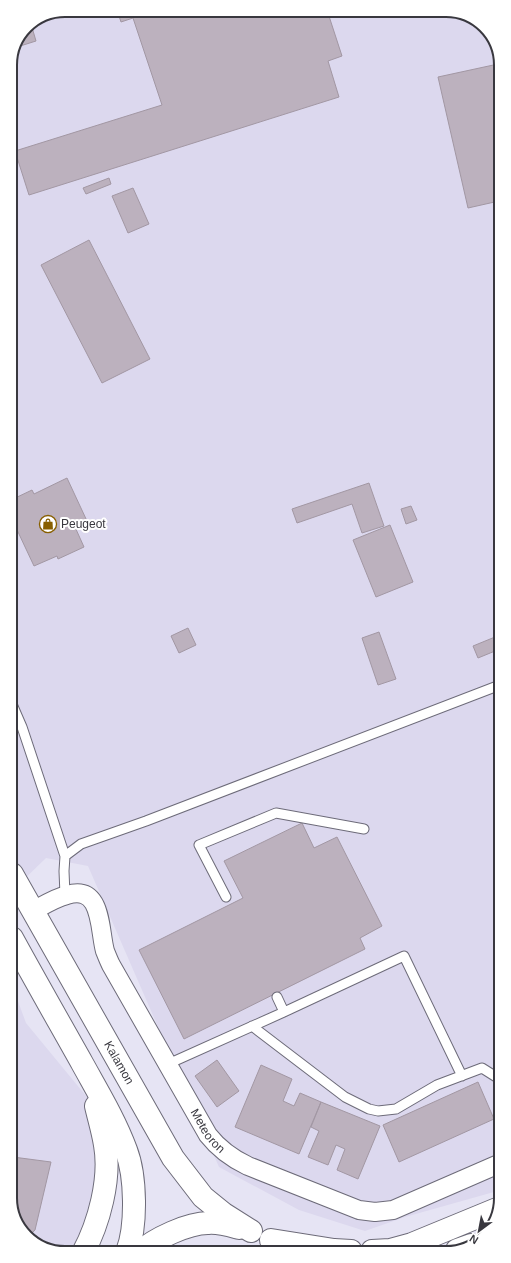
<svg xmlns="http://www.w3.org/2000/svg" width="511" height="1263" font-family="Helvetica,sans-serif">
	<style>
		.built { fill: #dcd8ee }
		.building { fill: #bcb1be; stroke: #a297a3 }
		.lines { fill: none; stroke-linecap: round; stroke-linejoin: round }
		.lane-casing { stroke: #6d6b79; stroke-width: 11 }
		.street-casing { stroke: #6d6b79; stroke-width: 20 }
		.primary-casing { stroke: #6d6b79; stroke-width: 24 }
		.highway-casing { stroke: #6d6b79; stroke-width: 24 }
		.lane { stroke: #fff; stroke-width: 9 }
		.street { stroke: #fff; stroke-width: 18 }
		.primary { stroke: #fff; stroke-width: 22 }
		.highway { stroke: #fff; stroke-width: 22 }
		.labels { text-anchor: middle; stroke-width: 4; stroke-linejoin: round; paint-order: stroke }
		.poi-label { font-size: 12px; fill: #39383f; stroke: #fff; text-anchor: start }
		.street-label { font-size: 12px; fill: #39383f; stroke: #fff }
		.rim { fill: none; stroke: #39383f; stroke-width: 2 }
	</style>
	<rect width="100%" height="100%" fill="#e6e4f4"/>
	<path class="built" d="M65 10H450L480 21 498 47 501 1190 405 1217 365 1231 299 1210 219 1167 88 866 46 858 12 891 10 61 26 26Z
		M12 985 26 1023 91 1102 98 1222 77 1253H61L31 1242 13 1216Z"/>
	<path class="building" d="M117 10H327L342 56 328 61 339 97 29 195 15 151 162 105 133 18 121 22Z
		M31 24 36 41 17 47 26 26Z
		M498 64 499 201 468 208 438 77Z
		M109 178 111 184 86 194 83 188Z
		M133 188 149 224 128 233 112 196Z
		M89 240 150 359 102 383 41 265Z
		M67 478 87 521 75 527 84 547 58 559 57 556 34 566 11 517V500L32 490 34 494Z
		M369 483 384 526 362 533 352 504 297 523 292 509Z
		M411 506 417 520 406 524 401 509Z
		M390 525 413 582 376 597 353 540Z
		M188 628 196 645 179 653 171 636Z
		M379 632 396 679 378 685 362 638Z
		M495 637 500 649 478 658 473 646Z
		M302 823 314 848 337 837 382 926 360 938 365 949 184 1039 139 950 243 898 224 861Z
		M217 1060 239 1091 217 1107 195 1076Z
		M261 1065 292 1079 283 1101 294 1106 300 1093 321 1102 299 1154 235 1127Z
		M478 1082 494 1119 399 1162 383 1125Z
		M321 1102 380 1126 358 1179 337 1170 345 1149 336 1145 328 1165 308 1157 319 1131 311 1127Z
		M13 1157 51 1162 35 1230 28 1237 13 1216Z"/>
	<g class="lines">
		<g class="lane-casing">
			<path id="lane" d="M12 704 22 727 65 856
				M65 895 64 871 65 856 81 844 146 821 500 685
				M226 897 199 845 276 813 364 829
				M277 997 284 1012
				M252 1026 345 1097 369 1109 378 1111 396 1109 437 1085 482 1068 501 1080
				M168 1064 284 1012 404 956 462 1076"/>
		</g>
		<g class="street-casing">
			<g id="street">
				<path id="s1" d="M33 911C44 905 55 898 67 895 103 884 99 930 105 951 107 956 109 961 111 965L208 1135C219 1149 231 1158 248 1166L359 1210 375 1212 393 1210 501 1163"/>
			</g>
		</g>
		<g class="primary-casing">
			<g id="primary">
				<path id="s2" d="M12 874 173 1158 203 1197 224 1214 251 1231"/>
				<path d="M12 938C35 980 59 1022 82 1063 98 1092 115 1120 126 1150 136 1176 137 1226 127 1252"/>
				<path d="M140 1252C154 1239 188 1223 208 1223 218 1222 228 1225 239 1228"/>
				<path d="M83 1253C99 1223 111 1179 105 1145 103 1132 99 1119 96 1106"/>
			</g>
		</g>
		<g class="highway-casing">
			<path id="highway" d="M271 1240 334 1250 351 1251
				M457 1250 471 1245
				M372 1251 390 1250 412 1244 497 1209"/>
		</g>
		<use href="#lane" class="lane"/>
		<use href="#street" class="street"/>
		<use href="#primary" class="primary"/>
		<use href="#highway" class="highway"/>
	</g>
	<defs>
		<g id="shop-ring" transform="scale(0.9)"><circle r="9.5" fill="#fff" stroke="#885f00" stroke-width="1.5"/><path d="M-5-2.5h2.3a2.7 3.5 0 0 1 5.4 0H5L5.5 6h-11ZM-1.5-2.5h3a1.5 2.3 0 0 0-3 0Z" fill="#885f00"/></g>
	</defs>
	<g fill-rule="evenodd">
		<use href="#shop-ring" x="48" y="524"/>
	</g>
	<g class="labels">
		<g class="poi-label">
			<text x="61" y="528">Peugeot</text>
		</g>
		<g class="street-label">
			<text dy="4" stroke="none"><textPath href="#s2" startOffset="217">Kalamon</textPath></text>
			<text dy="4" stroke="none"><textPath href="#s1" startOffset="325">Meteoron</textPath></text>
		</g>
	</g>
	<path d="M0 0H511V1263H0ZM65 17H446A48 48 0 0 1 494 65V1198A48 48 0 0 1 446 1246H65A48 48 0 0 1 17 1198V65A48 48 0 0 1 65 17Z" fill="#fff" fill-rule="evenodd"/>
	<path class="rim" d="M65 17H446A48 48 0 0 1 494 65V1198A48 48 0 0 1 446 1246H65A48 48 0 0 1 17 1198V65A48 48 0 0 1 65 17Z"/>
	<g transform="translate(479 1231) rotate(212)" stroke="#ffffff" stroke-width="3" paint-order="stroke">
	<path d="M0-3L7 15L0 10L-7 15Z" fill="#39383f"/>
	<text y="-6" font-size="11" font-weight="bold" text-anchor="middle" fill="#39383f">N</text>
	</g>
</svg>
